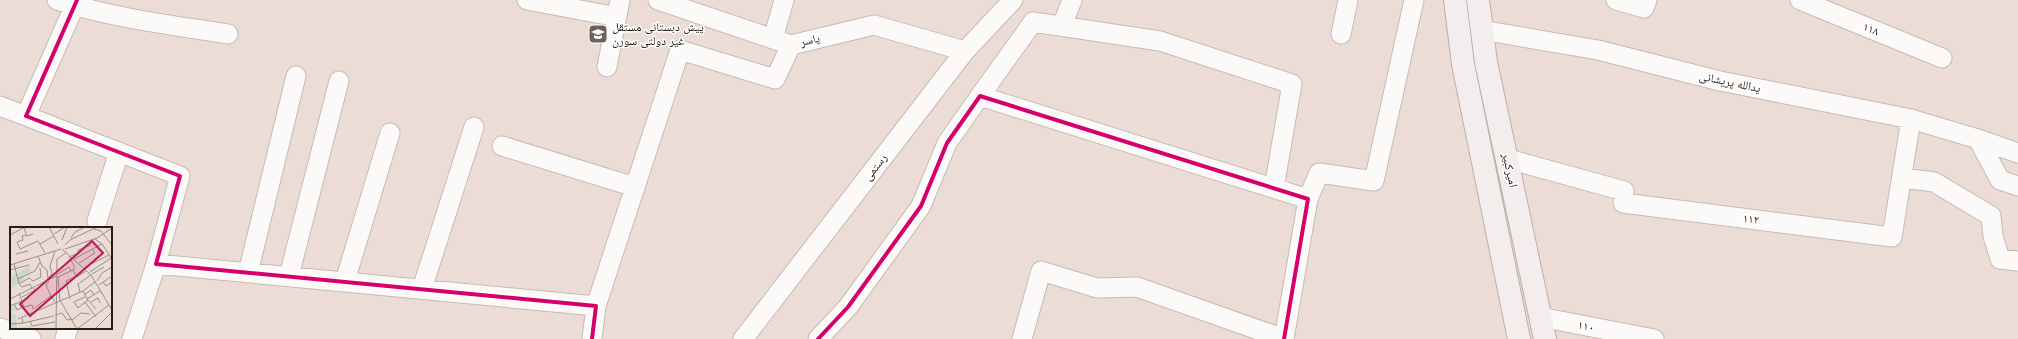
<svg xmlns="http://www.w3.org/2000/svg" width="2018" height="339" font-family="Quicksand,'Noto Naskh Arabic',sans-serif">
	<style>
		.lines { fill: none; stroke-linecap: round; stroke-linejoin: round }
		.minor-casing { stroke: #c7bab4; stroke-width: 21 }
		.major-casing { stroke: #bfaeab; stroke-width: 24 }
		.minor { stroke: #fcfaf9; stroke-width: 19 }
		.major { stroke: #f4eded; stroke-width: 22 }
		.cycleway-casing { stroke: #fff; stroke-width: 6 }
		.cycleway { stroke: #d6006c; stroke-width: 4 }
		.labels { text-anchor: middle; stroke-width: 3; stroke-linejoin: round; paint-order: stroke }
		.poi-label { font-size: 12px; fill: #271d18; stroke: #fff; text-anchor: start }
		.street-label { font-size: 12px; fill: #271d18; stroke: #fff }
		.inset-road { fill: none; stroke: #9d9089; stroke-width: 1 }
		.view { fill: #c2185b; fill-opacity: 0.15; stroke: #c2185b; stroke-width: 2 }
		.inset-edge { fill: none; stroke: #271d18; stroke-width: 2 }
	</style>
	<rect width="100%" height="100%" fill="#ebdcd5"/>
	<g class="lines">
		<g class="minor-casing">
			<path id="minor" d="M57 0C112 18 171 25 228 34
				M77 0 26 116 180 176 156 264 596 306 592 339
				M527 0 617 17
				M658 0 791 45 874 25 965 51
				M1616 0 1644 8 1647 0
				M1800 0 1942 58
				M1062 26 1072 0
				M1481 30 1598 50 1720 81 1911 119 1978 139 2018 153
				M1341 34 1348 0
				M773 39 784 0
				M607 67 620 0
				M980 96 1033 22 1160 41 1292 84 1274 188
				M0 106 26 116
				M1978 139 2000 180 2018 186
				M502 146 635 187
				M1508 159 1624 191 1623 203 1892 237 1911 119
				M1902 178 1934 182 1991 216 1993 236 2000 259 2018 261
				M1308 199 1319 173 1374 181 1414 0
				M97 221 119 152
				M248 273 296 76
				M289 276 339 81
				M345 281 390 133
				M422 289 474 127
				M596 306 680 50 775 79 791 45
				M1540 317 1654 339
				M0 328 31 339
				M65 339 68 328
				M132 339 156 264
				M743 339 965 51 1013 0
				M818 339 848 307 921 206 947 143 980 96 1308 199 1284 339
				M1022 339 1041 271 1097 288 1137 287 1284 339"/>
		</g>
		<g class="major-casing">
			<path id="major" d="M1455 0 1463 64 1519 339
				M1478 0 1486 62 1545 339"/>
		</g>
		<use href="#minor" class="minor"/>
		<use href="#major" class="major"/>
		<g class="cycleway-casing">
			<path id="cycleway" d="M77 0 26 116 180 176 156 264 596 306 592 339
				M818 339 848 307 921 206 947 143 980 96 1308 199 1284 339"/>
		</g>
		<use href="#cycleway" class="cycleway"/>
	</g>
	<defs>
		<g id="school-square" transform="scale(1)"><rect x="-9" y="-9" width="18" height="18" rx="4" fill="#6c605a" stroke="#fff"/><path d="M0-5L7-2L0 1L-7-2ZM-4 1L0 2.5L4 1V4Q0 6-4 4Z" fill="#fff"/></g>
	</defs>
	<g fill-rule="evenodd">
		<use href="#school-square" x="598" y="34"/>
	</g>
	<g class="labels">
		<g class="poi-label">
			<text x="612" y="31">پیش دبستانی مستقل<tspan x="612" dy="14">غیر دولتی سورن</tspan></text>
		</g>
		<g class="street-label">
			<text transform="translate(1871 29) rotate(22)" y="4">۱۱۸</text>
			<text transform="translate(810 40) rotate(-14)" y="4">یاسر</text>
			<text transform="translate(1730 82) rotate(12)" y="4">یدالله پریشانی</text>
			<text transform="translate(875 167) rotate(-52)" y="4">رستمی</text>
			<text transform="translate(1510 170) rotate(78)" y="4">امیرکبیر</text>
			<text transform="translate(1751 219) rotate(7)" y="4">۱۱۲</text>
			<text transform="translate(1586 326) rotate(11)" y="4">۱۱۰</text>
		</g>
	</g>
	<g transform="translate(10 227)">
		<rect width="102" height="102" fill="#ebdcd5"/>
		<path d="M20 39V45L13 49 14 54 2 61 0 42 2 49ZM5 78 6 83 0 85 6 88 7 101 21 99 22 102H0V80Z" fill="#c9d9c5"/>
		<path class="inset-road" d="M39 0 48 17M14 1 17 9 23 7M84 2 91 4 102 18M44 7 55 0M0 8 15 0M16 8 12 9 13 13 7 15 10 22 28 14 35 26M61 11 65 5 75 0M85 12 92 17 102 32M52 13 57 0M30 17 44 9M55 18 60 13 87 0M52 22 81 48 102 83M55 22 87 11 102 1M6 27 18 24M28 29 32 39 37 43 38 52M59 29 65 41 63 43M61 29 69 26 68 23 81 18M64 32 92 17M69 36 85 26 82 22M4 37 9 57 19 51 23 54 31 50 30 41M0 38 51 22M75 40 99 28M0 43 19 38M80 45 101 31M48 47 59 40 61 44M82 47 94 40M38 51 42 47 40 39 45 24M8 52 25 44 30 35M39 54 36 58 41 69M87 54 92 46 102 40M93 55 96 59 102 55M9 57 12 60 20 57 22 62M89 58 102 49M73 64 85 55M70 65 68 57 81 48M9 66 14 80 22 78 23 82 41 69 45 75M74 68 81 63 84 68M12 70 25 63 24 61M0 72 46 49M60 72 56 54 66 49M77 72 90 64M78 73 86 82M50 75 48 50 63 43 67 50 76 44M51 75 67 102M75 75 86 90M81 75 88 71 90 76M5 78 7 83 14 80M0 79 19 71M45 88 52 86 57 93 62 92M12 91 13 96 44 89M8 92 73 64 78 73 68 81 64 75 75 70M62 93 71 86 80 87M20 94 22 99 45 95M0 97 13 96M46 102 47 32 56 26M67 102 99 78M85 102 102 85"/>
		<path class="view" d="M82 14 93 26 20 89 10 77Z"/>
		<rect width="102" height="102" class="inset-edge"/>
	</g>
</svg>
